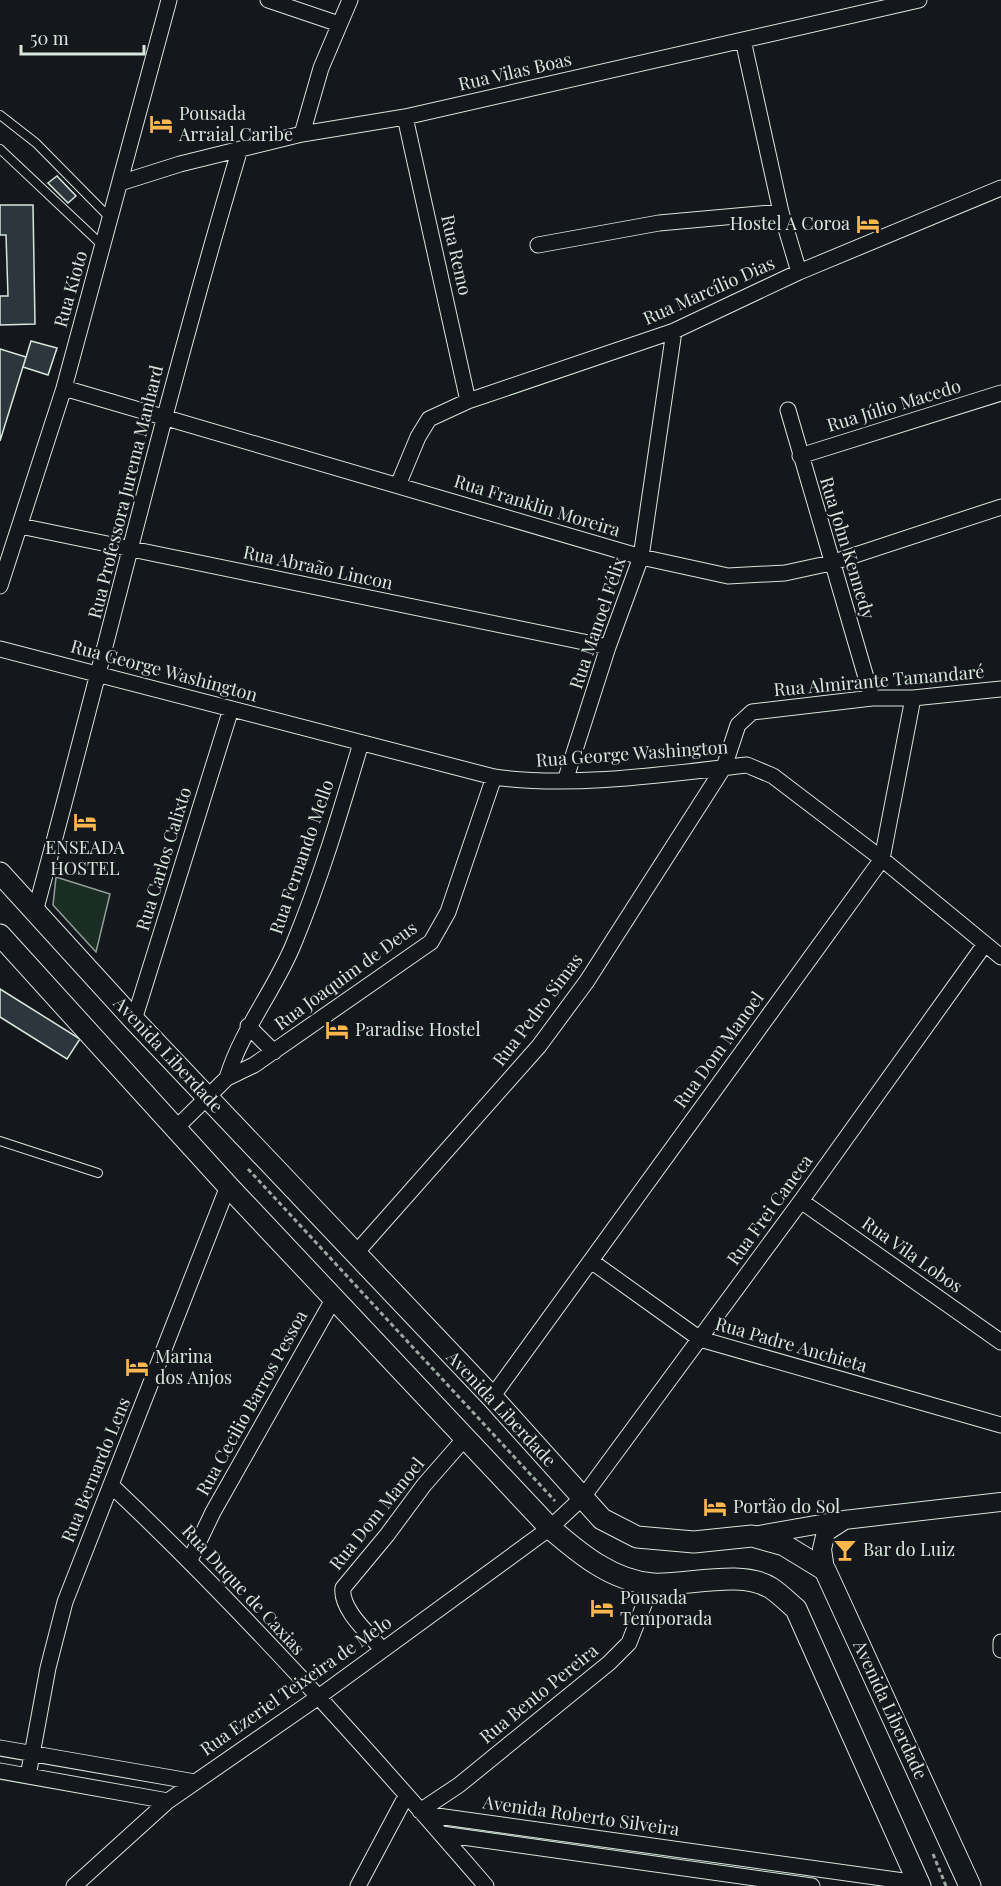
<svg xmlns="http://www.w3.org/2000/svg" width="1001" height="1886" font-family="'Playfair Display',serif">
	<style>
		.green { fill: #1a2d24; stroke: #939e99; stroke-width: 1.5 }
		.building { fill: #2c363c; stroke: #d8e6dc; stroke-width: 1.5 }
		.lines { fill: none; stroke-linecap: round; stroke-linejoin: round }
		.service-casing { stroke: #d8e6dc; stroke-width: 10 }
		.minor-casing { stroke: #d8e6dc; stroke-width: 17 }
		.tertiary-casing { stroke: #d8e6dc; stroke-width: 20 }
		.secondary-casing { stroke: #d8e6dc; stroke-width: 23 }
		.path { stroke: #9da8a2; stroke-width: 3; stroke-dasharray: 4.5 3; stroke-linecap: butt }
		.service { stroke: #14181c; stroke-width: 8 }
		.minor { stroke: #14181c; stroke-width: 15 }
		.tertiary { stroke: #14181c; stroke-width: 18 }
		.secondary { stroke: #14181c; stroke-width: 21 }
		.labels { text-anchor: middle; stroke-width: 4.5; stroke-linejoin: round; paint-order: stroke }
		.street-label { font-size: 18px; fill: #d8e6dc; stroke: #14181c }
		.poi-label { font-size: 18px; fill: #d8e6dc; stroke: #14181c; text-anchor: start }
	</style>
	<rect width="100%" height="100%" fill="#14181c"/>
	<path class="green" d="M56 877 110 894 96 952 53 905Z"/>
	<path class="building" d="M57 176 76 196 68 203 48 183Z
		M0 205H33L35 324 0 325V296H8L6 235H0Z
		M31 341 57 348 48 375 23 367Z
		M0 349 26 357 0 441Z
		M0 989 80 1039 67 1059 0 1017Z"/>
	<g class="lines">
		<g class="service-casing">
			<path id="service" d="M0 115 36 143 110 218
				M0 149 103 246
				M0 1141 98 1173"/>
		</g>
		<g class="minor-casing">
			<path id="minor" d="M268 0 339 24
				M743 40 781 212 799 272
				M405 117 468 401
				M302 134 321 68 350 0
				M120 183 180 164 302 134 405 117 919 0
				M538 245 659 223 781 212
				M64 388 641 557 728 576 785 573 831 563 1001 507
				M788 410 872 698
				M800 456 1001 393
				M398 485 418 437 429 419 468 401 674 331 799 272 1001 188
				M20 526 608 647
				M0 586 64 388 169 0
				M0 649 494 777C572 788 668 774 747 765L773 776 882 859 1001 957
				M565 781 608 647 641 557 674 331
				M35 912C104 659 164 403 239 152
				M134 1020 231 709
				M248 1026 274 1052
				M227 1078C242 1029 275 990 294 943 321 878 341 810 361 743
				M176 1128 227 1078 254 1065 431 942 448 912 494 777
				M801 1201 1001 1342
				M355 1254 539 1046 587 981 724 767 738 725 752 712 872 698H913L1001 689
				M591 1261 700 1339 1001 1425
				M492 1397 882 859 913 698
				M112 1486C244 1611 367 1748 486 1886
				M190 1560 213 1512 334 1298
				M382 1649C369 1634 340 1609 343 1588L387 1535 424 1485 466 1437
				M1001 1650V1642
				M0 1748 195 1782
				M0 1771 168 1801
				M28 1776 48 1668 65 1602 228 1186
				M420 1811 459 1785 609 1663 629 1643 652 1584
				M423 1814 918 1883
				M441 1834 812 1886
				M74 1886 168 1801 317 1698 550 1528 583 1497 801 1201 985 944
				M358 1886 406 1796"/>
		</g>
		<g class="tertiary-casing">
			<path id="tertiary" d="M753 1536 844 1520 1001 1502
				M825 1570 822 1549 826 1532 843 1521"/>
		</g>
		<g class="secondary-casing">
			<path id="secondary" d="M0 873 134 1020 492 1397 602 1519 637 1537 694 1542 752 1536 784 1545 825 1570 970 1886
				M0 935 228 1186 550 1528C579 1553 612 1581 653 1584 686 1586 742 1569 771 1588 780 1594 788 1602 796 1609L920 1886"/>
		</g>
		<path class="path" d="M248 1169 555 1501
			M933 1854 946 1886"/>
		<use href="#service" class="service"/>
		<use href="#minor" class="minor"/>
		<use href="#tertiary" class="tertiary"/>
		<use href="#secondary" class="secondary"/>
	</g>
	<defs>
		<g id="hotel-bare" transform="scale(1.8)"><path d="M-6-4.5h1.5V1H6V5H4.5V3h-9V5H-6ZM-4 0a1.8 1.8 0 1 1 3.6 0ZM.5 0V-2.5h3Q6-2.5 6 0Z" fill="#ffb74d" stroke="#14181c" stroke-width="2.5" paint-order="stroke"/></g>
		<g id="bar-bare" transform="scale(1.8)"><path d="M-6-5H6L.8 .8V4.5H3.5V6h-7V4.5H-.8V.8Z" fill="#ffb74d" stroke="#14181c" stroke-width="2.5" paint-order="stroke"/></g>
	</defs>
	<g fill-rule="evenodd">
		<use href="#hotel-bare" x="161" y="124"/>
		<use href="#hotel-bare" x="868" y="224"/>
		<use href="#hotel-bare" x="85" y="822"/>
		<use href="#hotel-bare" x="337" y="1030"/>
		<use href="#hotel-bare" x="137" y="1367"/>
		<use href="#hotel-bare" x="715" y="1507"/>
		<use href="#bar-bare" x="845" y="1550"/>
		<use href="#hotel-bare" x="602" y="1608"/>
	</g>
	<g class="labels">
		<g class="street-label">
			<text transform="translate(515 72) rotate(-13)" y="6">Rua Vilas Boas</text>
			<text transform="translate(456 255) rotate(77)" y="6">Rua Remo</text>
			<text transform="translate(71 289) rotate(-74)" y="6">Rua Kioto</text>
			<text transform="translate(709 291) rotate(-24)" y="6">Rua Marcílio Dias</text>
			<text transform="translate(894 406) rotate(-17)" y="6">Rua Júlio Macedo</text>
			<text transform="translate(126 492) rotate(-76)" y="6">Rua Professora Jurema Manhard</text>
			<text transform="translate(537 506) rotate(17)" y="6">Rua Franklin Moreira</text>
			<text transform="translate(847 548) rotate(73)" y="6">Rua John Kennedy</text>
			<text transform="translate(318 568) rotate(12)" y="6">Rua Abraão Lincon</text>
			<text transform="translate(598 623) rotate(-71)" y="6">Rua Manoel Félix</text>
			<text transform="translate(164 671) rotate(15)" y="6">Rua George Washington</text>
			<text transform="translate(879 681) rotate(-5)" y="6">Rua Almirante Tamandaré</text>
			<text transform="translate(632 754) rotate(-4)" y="6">Rua George Washington</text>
			<text transform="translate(302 857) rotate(-71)" y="6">Rua Fernando Mello</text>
			<text transform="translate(164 859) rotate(-73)" y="6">Rua Carlos Calixto</text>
			<text transform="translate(346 976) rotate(-36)" y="6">Rua Joaquim de Deus</text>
			<text transform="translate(538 1010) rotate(-53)" y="6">Rua Pedro Simas</text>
			<text transform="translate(719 1050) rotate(-54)" y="6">Rua Dom Manoel</text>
			<text transform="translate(168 1055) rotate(47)" y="6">Avenida Liberdade</text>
			<text transform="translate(770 1210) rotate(-54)" y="6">Rua Frei Caneca</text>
			<text transform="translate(912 1255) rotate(35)" y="6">Rua Vila Lobos</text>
			<text transform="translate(791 1345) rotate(16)" y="6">Rua Padre Anchieta</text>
			<text transform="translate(252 1403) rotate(-61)" y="6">Rua Cecilio Barros Pessoa</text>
			<text transform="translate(501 1409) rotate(47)" y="6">Avenida Liberdade</text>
			<text transform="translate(96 1470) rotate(-68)" y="6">Rua Bernardo Lens</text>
			<text transform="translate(377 1514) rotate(-51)" y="6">Rua Dom Manoel</text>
			<text transform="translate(243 1590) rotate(47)" y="6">Rua Duque de Caxias</text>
			<text transform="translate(296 1686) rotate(-35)" y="6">Rua Ezeriel Teixeira de Melo</text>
			<text transform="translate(539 1694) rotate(-39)" y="6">Rua Bento Pereira</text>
			<text transform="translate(890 1710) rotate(65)" y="6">Avenida Liberdade</text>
			<text transform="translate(581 1816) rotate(8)" y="6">Avenida Roberto Silveira</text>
		</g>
		<g class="poi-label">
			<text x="179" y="120">Pousada<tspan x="179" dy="21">Arraial Caribe</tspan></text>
			<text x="850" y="230" text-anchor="end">Hostel A Coroa</text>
			<text x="85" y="854" text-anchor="middle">ENSEADA<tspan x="85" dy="21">HOSTEL</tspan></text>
			<text x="355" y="1036">Paradise Hostel</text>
			<text x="155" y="1363">Marina<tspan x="155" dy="21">dos Anjos</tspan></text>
			<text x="733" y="1513">Portão do Sol</text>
			<text x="863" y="1556">Bar do Luiz</text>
			<text x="620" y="1604">Pousada<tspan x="620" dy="21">Temporada</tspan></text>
		</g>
	</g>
	<path d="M21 45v9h123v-9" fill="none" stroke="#d8e6dc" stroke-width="3"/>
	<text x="30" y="45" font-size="18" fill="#d8e6dc" stroke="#14181c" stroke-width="4.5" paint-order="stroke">50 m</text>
</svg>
